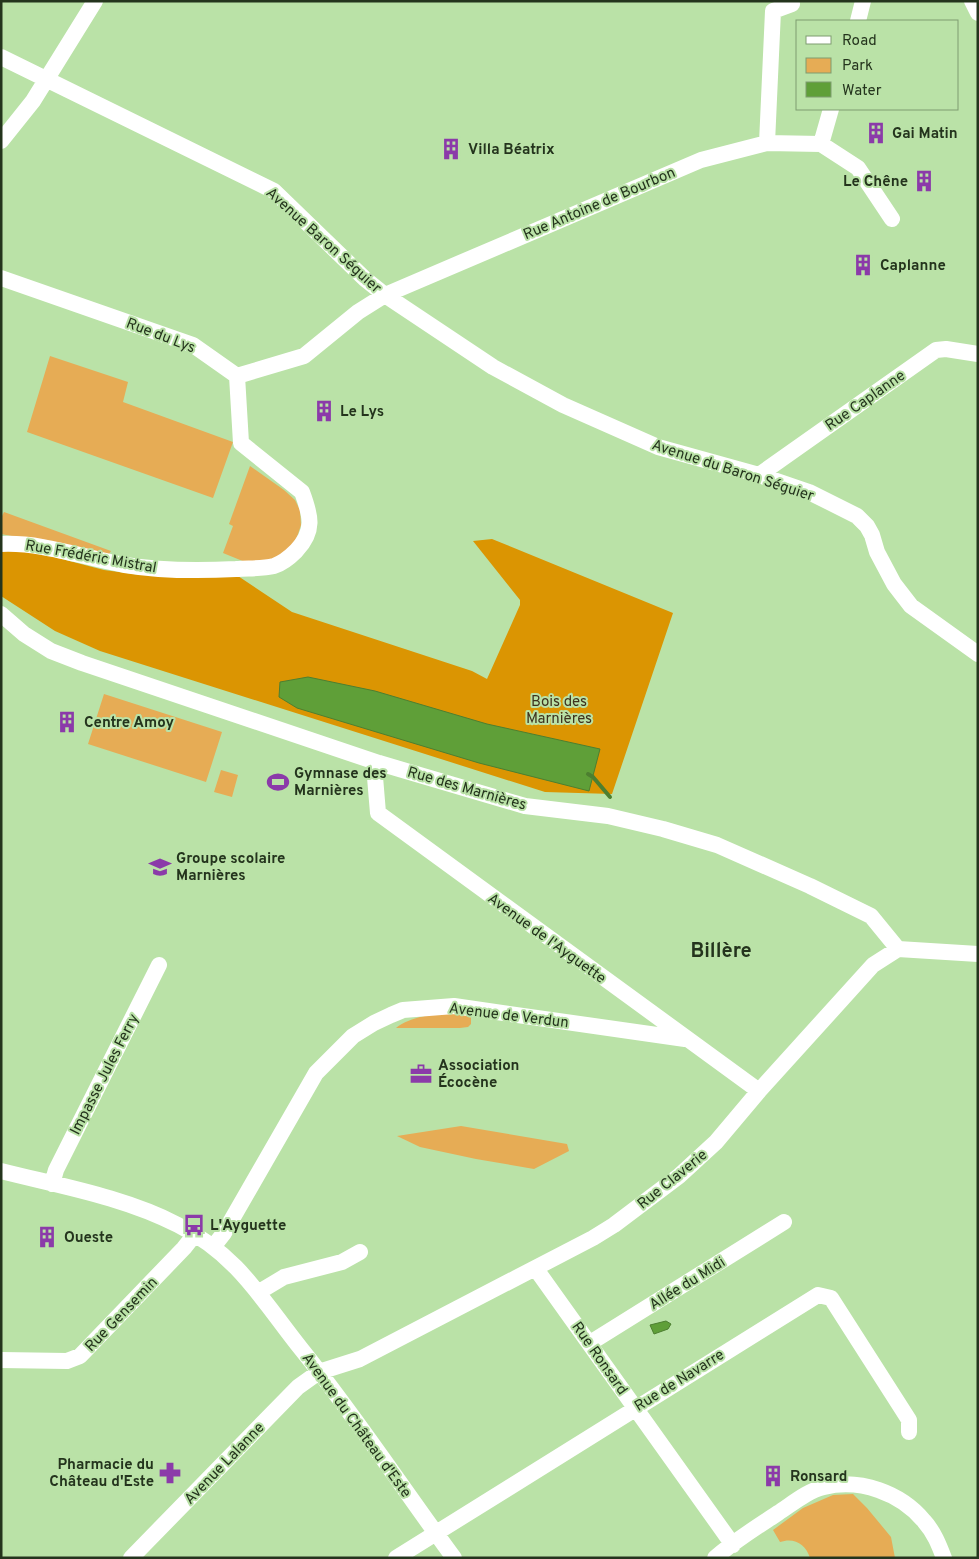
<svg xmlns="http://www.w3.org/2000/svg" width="979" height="1559" font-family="Overpass,sans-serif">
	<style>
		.green { fill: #e6ac55 }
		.forest { fill: #db9502 }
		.water { fill: #5f9f38; stroke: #4d7f30 }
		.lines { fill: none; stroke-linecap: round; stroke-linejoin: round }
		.stream { stroke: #4d7f30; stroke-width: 4 }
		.minor { stroke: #fff; stroke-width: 16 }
		.labels { text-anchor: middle; stroke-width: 4; stroke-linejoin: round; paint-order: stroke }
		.poi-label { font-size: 15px; font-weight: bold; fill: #24341d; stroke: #bae2a7; text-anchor: start }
		.street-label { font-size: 15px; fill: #24341d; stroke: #bae2a7 }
		.park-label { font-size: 15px; fill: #3f311e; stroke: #bae2a7 }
		.district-label { font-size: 20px; font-weight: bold; fill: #24341d; stroke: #bae2a7 }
	</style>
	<rect width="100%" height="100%" fill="#bae2a7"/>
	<path class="green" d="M50 356 128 382 123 402 233 442 213 498 27 432Z
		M250 466 284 490 295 500 300 510 301 525 297 537 289 549 272 561 245 562 223 553 233 526 229 524Z
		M4 512 111 551 109 554 1 534V518Z
		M104 694 222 732 206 782 88 744Z
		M221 770 238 775 232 797 214 792Z
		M455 1011 471 1014V1024L468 1027 460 1028H396C408 1017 438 1013 455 1011Z
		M461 1126 567 1144 569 1151 534 1169 476 1159 420 1147 397 1136Z
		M853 1494 867 1508 891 1537 895 1558H810C806 1544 794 1537 780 1542L773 1530 803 1508 833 1495Z"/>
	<path class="forest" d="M492 539 673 613 612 794 545 792 100 651 55 631 1 596V549L31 551 104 570 141 575 235 574 292 612 472 671 487 679 520 605V600L473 541Z"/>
	<path class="water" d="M308 677 375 691 487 724 600 749 589 791 479 763 297 708 279 697 280 682Z
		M666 1321 671 1324 668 1329 654 1334 650 1325Z"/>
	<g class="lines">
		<path class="stream" d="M588 774 593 777 610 797"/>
		<path class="minor" d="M972 1 978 13
			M858 21 863 1
			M1 57 274 191 365 279 385 295 493 367 563 405 658 447 759 475 809 492 857 516 867 526 872 535 877 552 894 584 911 606 978 654
			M1 141 33 101 95 1
			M767 143 773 11 792 4
			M821 144 831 109
			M1 278 193 345 237 376
			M237 376 304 356 358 312 385 295 701 160 767 143 821 144 858 168 892 219
			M759 475 936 350 946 349 978 354
			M1 544C43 542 84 558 125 565 162 571 199 571 236 569 248 568 262 569 274 566 283 563 289 558 296 551 315 531 311 516 302 492L241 443 237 376
			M1 614 24 634 51 651 82 663 379 763 525 806 608 816 663 829 717 845 810 886 871 916 898 949
			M379 763 375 777 378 813 759 1091
			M1 1171C60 1186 124 1197 178 1225 238 1255 262 1300 302 1350 356 1417 403 1489 454 1558
			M52 1184 56 1170 159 965
			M213 1247 224 1233 316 1073 353 1036 374 1023 391 1015 403 1010 454 1006 685 1039
			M536 1269 733 1545
			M259 1292 284 1277 342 1262 360 1252
			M590 1343 784 1222
			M1 1360 67 1361 80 1356 184 1248 195 1234
			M131 1558 298 1387 319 1372 360 1359 593 1238 614 1225 679 1176 716 1142 759 1091 873 965 898 949 978 954
			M396 1558 818 1295 831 1298 909 1420V1432
			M715 1558C734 1541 757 1527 778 1513 792 1504 807 1491 824 1487 860 1478 901 1493 924 1521 934 1532 939 1545 944 1558"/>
	</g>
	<defs>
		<g id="building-bare" transform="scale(1.725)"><path d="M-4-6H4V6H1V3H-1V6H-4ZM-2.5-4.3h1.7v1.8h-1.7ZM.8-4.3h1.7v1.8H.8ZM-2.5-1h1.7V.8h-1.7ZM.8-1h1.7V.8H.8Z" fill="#8b3aa9" stroke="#bae2a7" stroke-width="2.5" paint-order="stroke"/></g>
		<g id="stadium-bare" transform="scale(1.725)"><path d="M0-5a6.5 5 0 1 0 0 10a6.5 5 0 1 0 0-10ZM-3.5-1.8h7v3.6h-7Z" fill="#8b3aa9" stroke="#bae2a7" stroke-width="2.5" paint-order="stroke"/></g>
		<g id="school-bare" transform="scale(1.725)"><path d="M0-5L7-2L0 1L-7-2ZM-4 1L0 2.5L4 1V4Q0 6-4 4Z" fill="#8b3aa9" stroke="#bae2a7" stroke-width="2.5" paint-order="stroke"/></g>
		<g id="office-bare" transform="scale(1.725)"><path d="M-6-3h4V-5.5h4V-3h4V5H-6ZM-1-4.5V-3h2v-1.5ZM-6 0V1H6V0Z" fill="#8b3aa9" stroke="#bae2a7" stroke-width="2.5" paint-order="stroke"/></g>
		<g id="bus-bare" transform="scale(1.725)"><path d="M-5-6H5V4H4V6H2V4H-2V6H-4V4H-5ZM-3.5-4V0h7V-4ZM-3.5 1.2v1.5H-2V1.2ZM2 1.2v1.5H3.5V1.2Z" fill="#8b3aa9" stroke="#bae2a7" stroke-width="2.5" paint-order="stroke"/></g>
		<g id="pharmacy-bare" transform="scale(1.725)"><path d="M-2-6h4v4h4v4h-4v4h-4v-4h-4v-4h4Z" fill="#8b3aa9" stroke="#bae2a7" stroke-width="2.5" paint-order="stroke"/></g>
	</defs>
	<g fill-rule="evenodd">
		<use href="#building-bare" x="876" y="133"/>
		<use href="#building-bare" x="451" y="149"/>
		<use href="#building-bare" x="924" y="181"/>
		<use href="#building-bare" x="863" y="265"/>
		<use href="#building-bare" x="324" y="411"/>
		<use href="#building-bare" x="67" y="722"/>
		<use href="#stadium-bare" x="278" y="782"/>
		<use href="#school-bare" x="160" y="867"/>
		<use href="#office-bare" x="421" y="1074"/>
		<use href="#bus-bare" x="194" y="1225"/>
		<use href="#building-bare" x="47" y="1237"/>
		<use href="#pharmacy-bare" x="170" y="1473"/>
		<use href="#building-bare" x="773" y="1476"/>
	</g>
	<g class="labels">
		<g class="poi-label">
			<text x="892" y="138">Gai Matin</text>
			<text x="468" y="154">Villa Béatrix</text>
			<text x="908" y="186" text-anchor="end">Le Chêne</text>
			<text x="880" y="270">Caplanne</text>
			<text x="340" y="416">Le Lys</text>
			<text x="84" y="727">Centre Amoy</text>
			<text x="294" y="778">Gymnase des<tspan x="294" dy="17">Marnières</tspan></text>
			<text x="176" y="863">Groupe scolaire<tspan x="176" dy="17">Marnières</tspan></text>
			<text x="438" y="1070">Association<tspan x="438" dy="17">Écocène</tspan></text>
			<text x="210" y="1230">L'Ayguette</text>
			<text x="64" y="1242">Oueste</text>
			<text x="154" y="1469" text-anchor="end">Pharmacie du<tspan x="154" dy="17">Château d'Este</tspan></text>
			<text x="790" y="1481">Ronsard</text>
		</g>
		<g class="street-label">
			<text transform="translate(599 203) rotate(-23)" y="5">Rue Antoine de Bourbon</text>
			<text transform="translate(324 240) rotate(42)" y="5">Avenue Baron Séguier</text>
			<text transform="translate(161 335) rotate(21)" y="5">Rue du Lys</text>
			<text transform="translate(865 400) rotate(-35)" y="5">Rue Caplanne</text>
			<text transform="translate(733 470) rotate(18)" y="5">Avenue du Baron Séguier</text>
			<text transform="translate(91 556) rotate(10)" y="5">Rue Frédéric Mistral</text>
			<text transform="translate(467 788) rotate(16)" y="5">Rue des Marnières</text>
			<text transform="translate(547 938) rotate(36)" y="5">Avenue de l'Ayguette</text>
			<text transform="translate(509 1015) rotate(7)" y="5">Avenue de Verdun</text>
			<text transform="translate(104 1074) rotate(-63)" y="5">Impasse Jules Ferry</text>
			<text transform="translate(672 1179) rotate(-39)" y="5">Rue Claverie</text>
			<text transform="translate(687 1283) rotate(-32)" y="5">Allée du Midi</text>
			<text transform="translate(121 1314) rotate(-46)" y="5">Rue Gensemin</text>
			<text transform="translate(600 1358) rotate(55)" y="5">Rue Ronsard</text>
			<text transform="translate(679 1380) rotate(-32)" y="5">Rue de Navarre</text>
			<text transform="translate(357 1425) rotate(54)" y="5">Avenue du Château d'Este</text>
			<text transform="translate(224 1463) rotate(-46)" y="5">Avenue Lalanne</text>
		</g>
		<g class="park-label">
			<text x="559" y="706">Bois des<tspan x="559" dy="17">Marnières</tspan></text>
		</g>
		<g class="district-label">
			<text x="721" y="957">Billère</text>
		</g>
	</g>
	<rect width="979" height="1559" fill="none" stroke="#24341d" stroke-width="5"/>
	<rect x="796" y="20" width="162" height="90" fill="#bae2a7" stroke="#7e9c70"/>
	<rect x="806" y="36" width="25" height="8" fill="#ffffff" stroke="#7e9c70"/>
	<text x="842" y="45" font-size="15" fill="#24341d">Road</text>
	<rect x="806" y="58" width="25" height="15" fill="#e6ac55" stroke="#7e9c70"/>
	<text x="842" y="70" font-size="15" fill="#24341d">Park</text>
	<rect x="806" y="82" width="25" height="15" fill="#5f9f38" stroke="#7e9c70"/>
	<text x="842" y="95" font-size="15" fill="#24341d">Water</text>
</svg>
